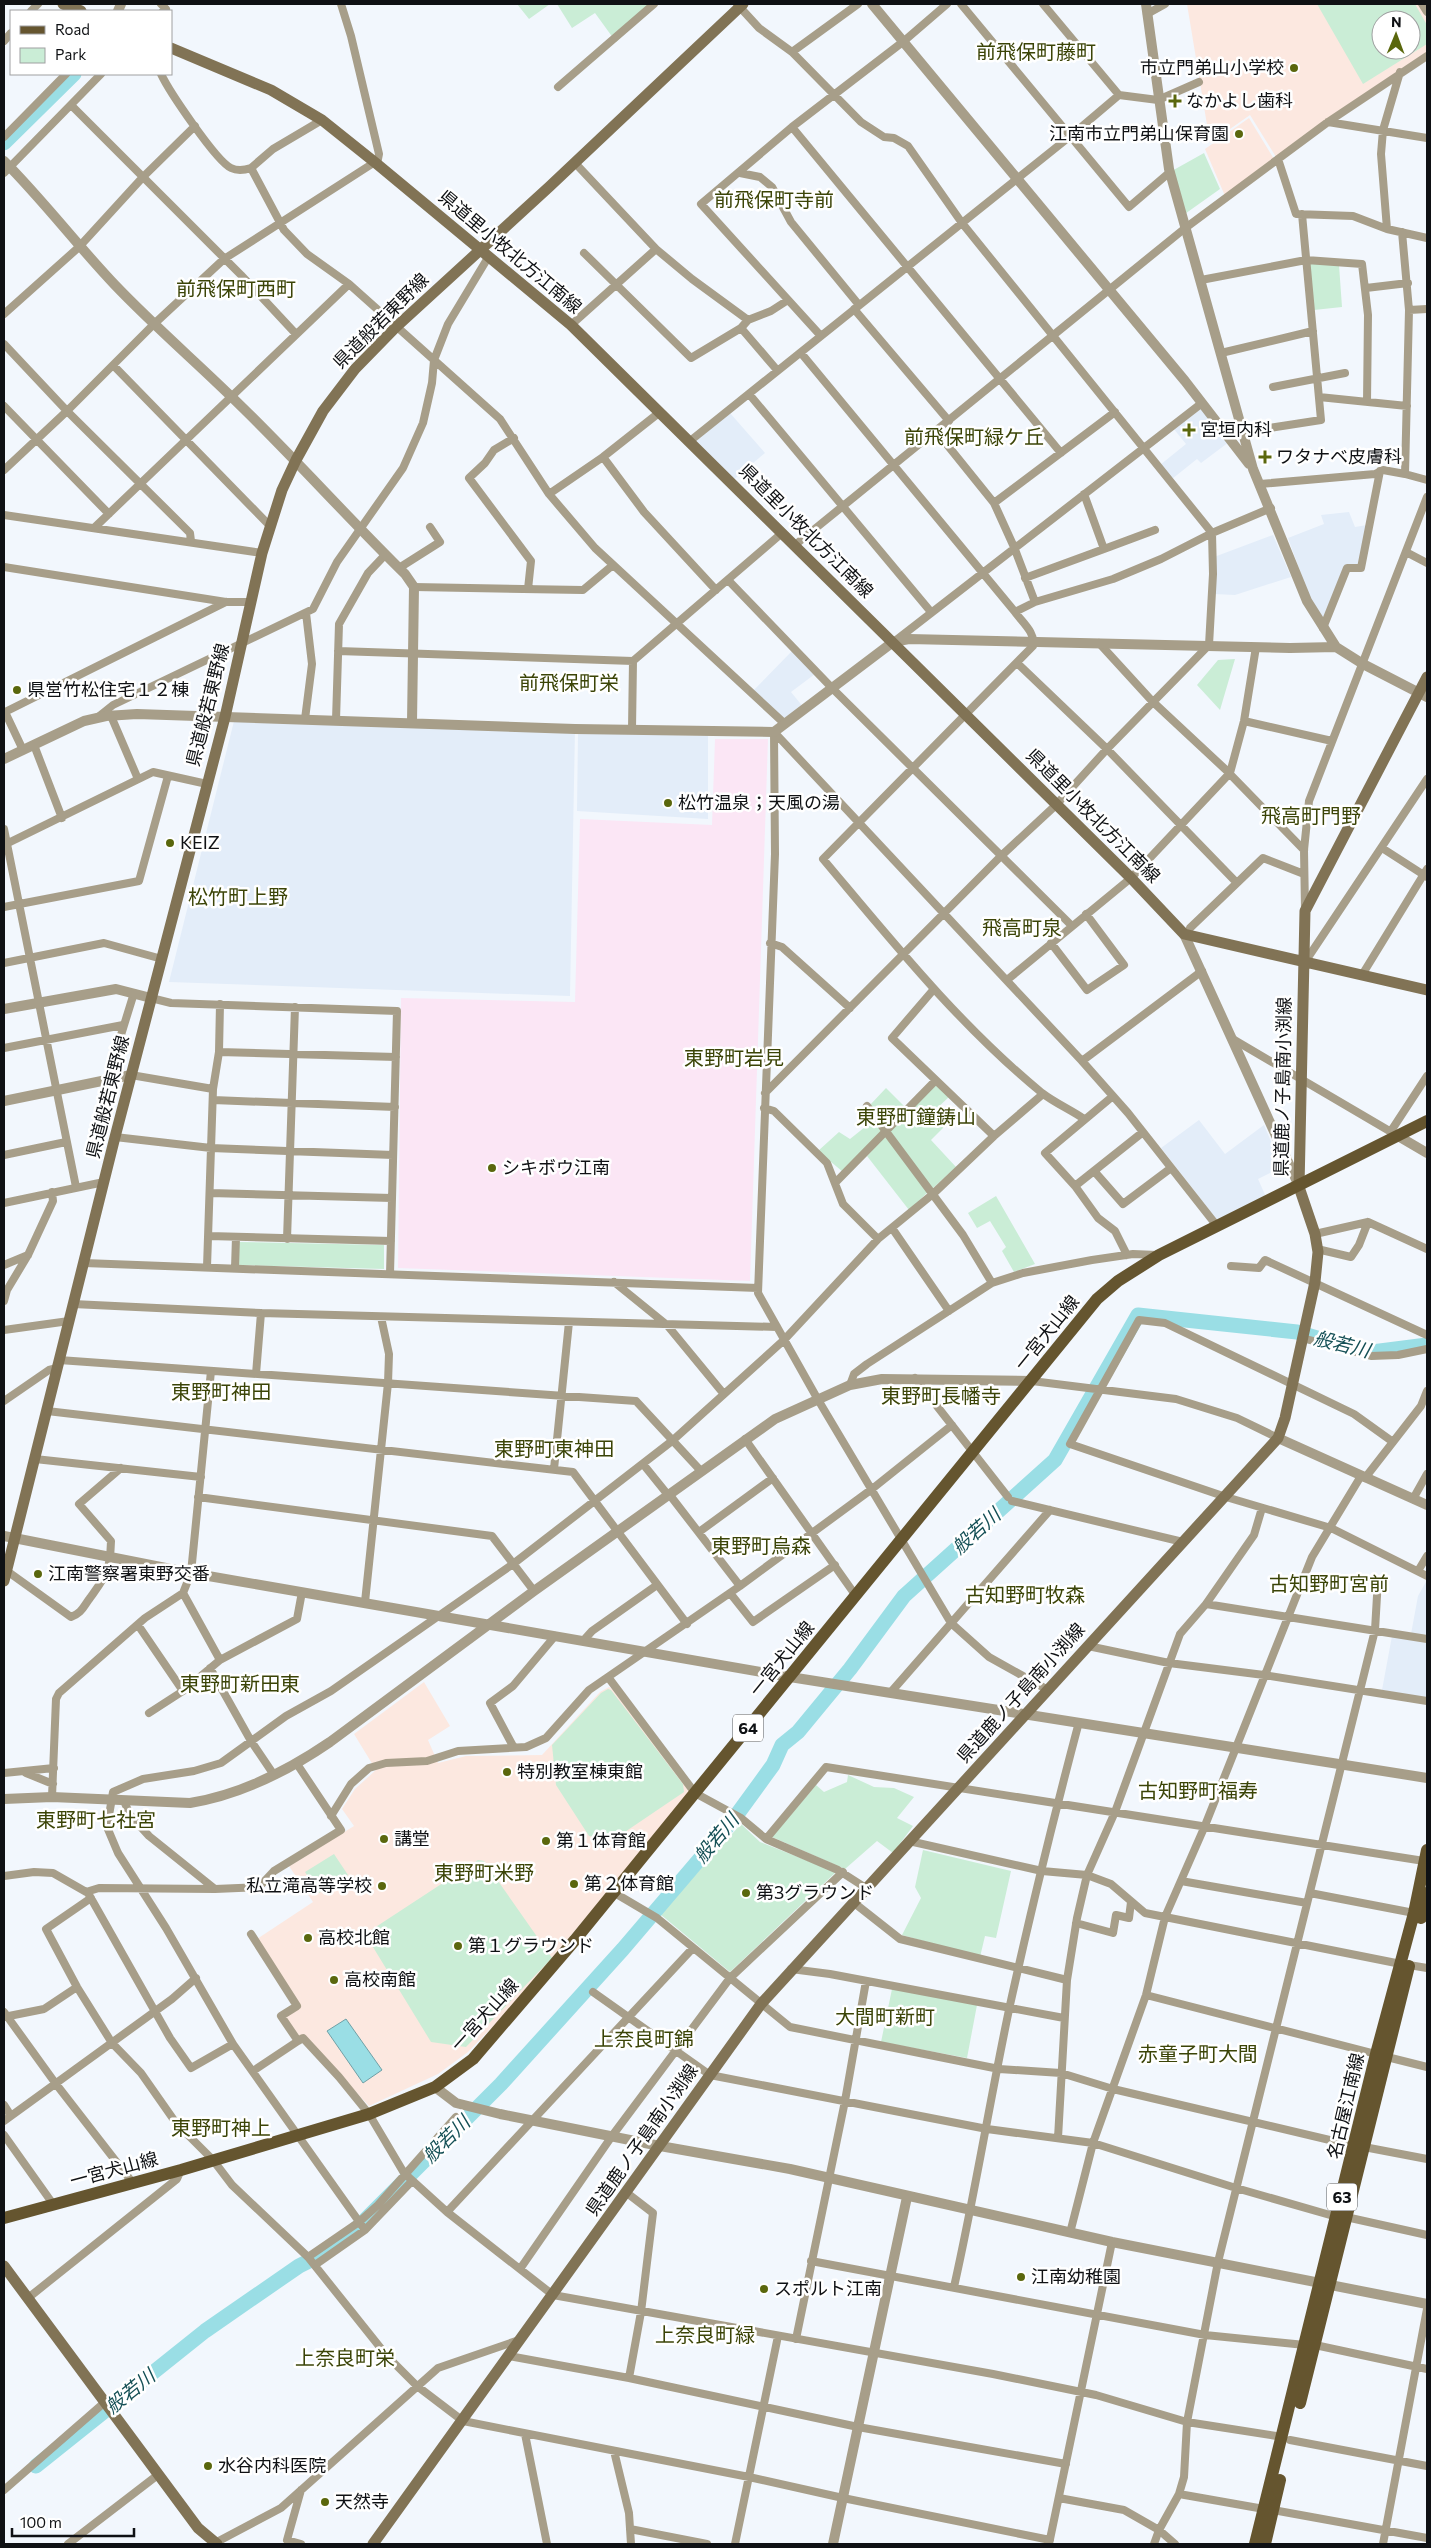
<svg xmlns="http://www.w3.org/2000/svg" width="1431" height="2548" font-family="Commissioner,'Noto Sans JP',sans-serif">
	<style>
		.built { fill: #e3edf9 }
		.industrial { fill: #fbe6f5 }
		.education { fill: #fce8e0; fill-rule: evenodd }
		.green { fill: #caedd6; fill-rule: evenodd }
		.water { fill: #9adee5; stroke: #70a0a6 }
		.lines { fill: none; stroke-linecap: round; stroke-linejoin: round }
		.river { stroke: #9adee5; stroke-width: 15 }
		.minor { stroke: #a79e89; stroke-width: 8 }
		.tertiary { stroke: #a79e89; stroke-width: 10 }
		.secondary { stroke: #817355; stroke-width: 11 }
		.primary { stroke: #65552f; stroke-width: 12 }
		.poi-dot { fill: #5a670d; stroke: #fff; stroke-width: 2 }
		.labels { text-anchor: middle; stroke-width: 5; stroke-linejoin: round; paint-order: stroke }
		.shield { fill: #fff; stroke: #57585a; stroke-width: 1 }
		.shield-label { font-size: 16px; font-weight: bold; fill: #0f1114 }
		.poi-label { font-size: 18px; fill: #0f1114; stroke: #fff; text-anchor: start }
		.street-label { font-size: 18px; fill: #0f1114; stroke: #fff }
		.water-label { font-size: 19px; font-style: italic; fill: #155056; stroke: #fff }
		.quarter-label { font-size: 20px; fill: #3b4407; stroke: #fff }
	</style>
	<rect width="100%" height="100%" fill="#f2f7fd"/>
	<path class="built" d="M1201 405 1229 442 1201 463 1197 459 1172 479 1160 465 1186 444 1173 428Z
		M730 413 765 453 732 481 695 441Z
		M1349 512 1355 527 1367 525 1359 566H1346L1323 625 1313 607 1288 538 1324 524 1321 515Z
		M1273 535 1291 577 1235 595 1214 594V557Z
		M792 651 815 674 791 692 804 708 786 721 753 691Z
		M235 717 575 729 570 996 169 982Z
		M578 733 708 736V819L577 811Z
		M1199 1120 1225 1154 1264 1125 1282 1167 1258 1179 1266 1197 1218 1221 1161 1148Z
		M1427 1580V1636L1411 1634 1418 1596Z
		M1392 1636 1427 1641V1698L1382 1690Z"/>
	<path class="industrial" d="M715 739H768L750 1281 398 1268 401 998 575 1002 580 819 712 825Z"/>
	<path class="education" d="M1187 4H1419L1427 19V53L1276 157 1250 115 1210 143ZM1381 20H1411V50H1381Z
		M1249 118 1274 159 1225 196 1205 149Z
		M424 1682 450 1726 428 1740 438 1763 466 1756 542 1755 600 1692 609 1687 612 1689 688 1786 690 1794 502 2017 468 2052 438 2074 369 2106 329 2063 299 2037 284 2017 298 2008 257 1939 313 1902 289 1866 354 1826 342 1809 355 1789 376 1770 354 1734Z"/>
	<path class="green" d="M517 4H550L529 19Z
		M557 4H656L616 42 595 13 572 28Z
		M1317 4H1415L1427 25V44L1363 84ZM1381 20H1411V50H1381Z
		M1204 153 1220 189 1182 216 1170 172Z
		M1309 263 1339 265 1342 307 1314 310Z
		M1235 659 1220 710 1197 685 1218 660Z
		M936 1084 949 1097 936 1109 948 1123 931 1140 956 1167 932 1189 890 1131Z
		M886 1088 906 1108 887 1128 870 1105Z
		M875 1119 885 1131 843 1172 818 1151 839 1132 850 1139Z
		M886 1135 928 1192 909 1210 867 1156Z
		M996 1196 1035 1264 1014 1272 1002 1251 1006 1247 990 1221 977 1228 968 1213Z
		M239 1242 384 1245V1269L238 1265Z
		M608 1689 611 1690 683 1784 684 1792 613 1840 589 1836 556 1785 552 1745 601 1693Z
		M848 1775 874 1787 894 1788 914 1797 897 1818 913 1826 893 1853 877 1841 845 1869 772 1837 816 1785 824 1792 847 1782Z
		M741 1824 760 1842 836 1872 730 1972 660 1914Z
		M923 1850 1011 1871 996 1938 985 1936 980 1957 902 1935 921 1898 915 1887Z
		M334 1854 348 1875 319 1893 305 1872Z
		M478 1860 484 1861 552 1958 466 2047 431 2042 365 1934Z
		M892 1989 977 2005 967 2058 881 2042Z"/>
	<path class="water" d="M346 2019 382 2070 363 2083 327 2031Z"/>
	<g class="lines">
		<path class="river" d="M4 143 74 74
			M1372 1352 1427 1345
			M36 2466 205 2331 299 2266 319 2256 354 2231 501 2084 623 1949 733 1820 773 1765 782 1745 798 1732 850 1669 904 1596 1055 1460 1138 1315 1297 1332 1340 1345"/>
		<path class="minor" d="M161 4 166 9 163 11
			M341 4 351 36 379 154 377 164
			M737 4 759 28 792 52 861 122 884 137 894 138 908 146 962 223 1212 533 1213 574 1209 645 1107 749 1056 805 1001 856 765 1093
			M961 4 1129 207 1170 172
			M1043 4 1119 95 1158 100 1199 82
			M1422 4 1427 12
			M31 11 38 4
			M1147 14 1165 4
			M4 41 11 33
			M792 52 858 4
			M161 74C169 91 216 161 231 168 237 171 245 170 251 168L284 230 307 254 349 284 500 419 549 494 595 548 785 724
			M558 87 654 4
			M71 105 241 275 296 334
			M1328 122 1427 138
			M792 127 1061 453
			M4 137 66 74
			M1278 159 1296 214 1353 216 1387 229 1427 238
			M575 163 656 249
			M251 168 273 149 322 120
			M4 173 101 74
			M740 173 760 177 772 187 791 222 859 305
			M1387 229 1381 154 1383 130 1400 72
			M1402 232 1409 310 1405 474 1427 480
			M584 253 691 358 741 328
			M1201 280 1306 260 1362 264 1368 315 1367 402
			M1366 288 1408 283
			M854 309 949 421
			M1409 310 1427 309
			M4 314 79 247 143 177 195 126
			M748 320 771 311 788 300
			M571 325 656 249 692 279 748 320 741 328 777 370
			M820 335 701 204 792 127 904 41 947 4
			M4 344 67 411 190 533 191 541
			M801 353 1015 612C1022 622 1036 633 1033 646L823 859C892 941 959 1025 1042 1093 1055 1103 1071 1110 1084 1119
			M1221 353 1313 331
			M113 365 271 527
			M1273 387 1345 373
			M749 394 931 612
			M1319 397 1407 406
			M4 406 109 514
			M936 431 994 503 1014 547 1035 602
			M1243 432 1321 420 1302 214
			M514 438 494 450 485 463 469 478 531 561 528 589
			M690 441 1073 134 1119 95
			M603 457 644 512 716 590
			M4 470 67 411 153 325 224 259 375 162
			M1260 484 1375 474 1383 470 1405 474
			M549 494 603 457 660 412
			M994 503 1115 412
			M4 515 262 553
			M94 528 349 284
			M795 545 1184 229 1328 122 1427 56
			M1104 549 1155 530
			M1406 552 1427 563
			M4 567 226 602H250
			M399 568 440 542 430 527
			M1025 578 1104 549 1084 494
			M728 580 833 689 1072 926
			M414 587 583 590 613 565
			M1015 612 1035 602 1113 579 1161 559 1212 533 1271 508
			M1323 628 1347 568H1361L1380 471
			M895 641 1202 403
			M1099 643 1152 701 1225 769 1304 850
			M338 651 633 661 782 533
			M1017 663 1107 749 1237 883
			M111 716 138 779
			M98 717 113 705 313 609 337 562 403 468 423 423 432 383 434 360 448 324 489 256
			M305 719 312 664 306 613
			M336 720 339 624 368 573 385 555
			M1244 721 1332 741
			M632 729 633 661
			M774 732 775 854 758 1293 817 1398 951 1623 989 1657 1048 1690
			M774 732 1082 1061 1128 1113 1217 1226
			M34 745 62 818
			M23 750 5 712 226 602
			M4 829 76 1187
			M4 845 153 772 207 784
			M1382 848 1427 877
			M4 907 139 881 168 776
			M1305 909 1304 850 1309 801 1427 497
			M1187 934 1190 928 1263 858 1304 874
			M770 943 782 947 850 1008
			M1051 943 1087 990 1124 965 1086 914
			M1305 962 1427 779
			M4 963 104 943 162 959
			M1362 975 1427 869
			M1007 980 1131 878 1230 773 1244 721 1256 647
			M934 989 892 1038 994 1136
			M151 998 171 1003 397 1011 390 1274
			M1231 1038 1398 1136
			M4 1048 123 1025
			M219 1052 396 1057
			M1082 1061 1202 971
			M131 1075 213 1089
			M107 1080 134 993
			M1113 1096 1045 1153 1075 1186 1098 1218 1115 1231 1127 1255
			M213 1100 395 1107
			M867 1106 963 1235 992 1283
			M764 1108 774 1111 827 1163 843 1204 878 1239
			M1391 1131 1427 1076
			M115 1137 211 1148 393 1155
			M4 1155 66 1142
			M1094 1171 1123 1204 1171 1168
			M835 1183 936 1080
			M1075 1186 1143 1132
			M210 1193 392 1198
			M4 1203 104 1182
			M892 1228 949 1311
			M1315 1234 1368 1222 1427 1249
			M209 1236 391 1241
			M287 1239 295 1007
			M1317 1249 1351 1257 1359 1245 1368 1222
			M84 1263 758 1288
			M4 1265 28 1255
			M1231 1266 1259 1268 1265 1260 1427 1335
			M207 1267 213 1089 219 1052 220 1004
			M235 1268 236 1237
			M614 1282 667 1325 723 1393
			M4 1301 7 1290 28 1255 53 1201 52 1192
			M73 1304 261 1313 777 1327
			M4 1330 69 1321
			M1302 1338 1371 1356 1398 1355 1427 1349
			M59 1360 636 1401 700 1470
			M256 1374 261 1313
			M915 1378 1008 1497
			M1032 1381 1176 1399 1237 1418 1278 1438
			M850 1385 854 1374 867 1364 992 1283 1023 1273 1092 1260 1133 1254 1157 1255
			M4 1401 49 1370 57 1368
			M47 1411 573 1472 687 1624
			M745 1439 856 1596
			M1393 1442 1354 1414 1165 1323 1139 1320 1070 1444 1226 1497 1331 1528 1427 1576
			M35 1459 201 1477
			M643 1464 668 1495
			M554 1469 569 1322
			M1365 1478 1421 1406 1427 1391
			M669 1494 740 1586
			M198 1497 492 1536 534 1591
			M1413 1499 1427 1474
			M1012 1501 1183 1542
			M699 1532 773 1478
			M7 1571 71 1617C82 1613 83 1607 90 1598 107 1574 110 1572 111 1541L79 1504 121 1468
			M1418 1571 1427 1556
			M183 1593 220 1660
			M730 1593 753 1622 835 1565
			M365 1602 388 1383 389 1354 381 1317
			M1206 1604 1254 1535 1262 1508
			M138 1625 183 1691 220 1660 297 1619 302 1592
			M583 1641 592 1631 657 1585
			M1088 1646 1169 1663 1264 1675 1427 1701
			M210 1668 251 1741 274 1775
			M608 1677 695 1793 741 1818 766 1839 838 1870 866 1888
			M891 1692 1050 1510
			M149 1713 183 1691
			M513 1746 490 1703 513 1686 555 1636
			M4 1773 54 1768
			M26 1773 53 1784
			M52 1797 56 1699 59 1693 145 1618 183 1593 191 1573 211 1371
			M124 1801 130 1815 149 1836 215 1889 259 1887 274 1871 341 1830 297 1764
			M331 1816 351 1784 369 1768 386 1763 427 1761 458 1751 526 1747 546 1738 589 1690 740 1586 872 1489 952 1425
			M766 1839 826 1767 1424 1861
			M909 1841 1042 1871 1087 1875 1111 1884 1145 1913 1401 1964
			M4 1876 34 1872 53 1873 88 1893 170 2038 191 2068 233 2044 166 1928 118 1853 107 1827 113 1792 143 1779 194 1771 221 1763 286 1716 331 1691 513 1564 672 1441 784 1340 878 1239 933 1194 994 1136 1043 1094
			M1181 1881 1307 1903
			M86 1892 99 1888 215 1889
			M613 1892 657 1918 790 2027 999 2069 1061 2073 1113 2089 1355 2146
			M1310 1893 1414 1913
			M91 1898 46 1929 77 1987 112 2043 141 2073 176 2123 213 2160 232 2185 308 2257 387 2356 417 2386 463 2421 749 2477 843 2498 1050 2540
			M853 1902 900 1939 1067 1980
			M1076 1923 1113 1933 1116 1915 1129 1918 1131 1902
			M251 1934 297 2006 281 2016 298 2041 303 2038 339 2077 369 2114 404 2173 447 2212 553 2295 993 2374 1096 2395 1187 2422 1283 2437
			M1409 1965 1427 1968
			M791 1969 830 1974 1064 2018
			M593 1992 710 2075 987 2129 1093 2143 1236 2188 1337 2217
			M1146 1995 1376 2054
			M4 2012 56 2084 132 2182
			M4 2017 44 2009 77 1987
			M233 2044 365 2230
			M1387 2057 1427 2067
			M253 2071 298 2041
			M4 2105 11 2116
			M4 2121 172 1999 196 1978
			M4 2135 53 2204
			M1058 2138 1067 1980 1077 1918 1087 1875 1115 1812 1180 1634 1206 1604 1427 1639
			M1364 2147 1427 2159
			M627 2193 653 2213 641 2312 629 2378
			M447 2212 693 1948
			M1346 2217 1427 2235
			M1070 2233 1093 2143 1146 1995 1165 1917 1204 1828 1312 1557 1361 1476
			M308 2257 359 2222 378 2205 456 2117
			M811 2261 1205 2335 1305 2345
			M315 2265 365 2230 412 2181
			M520 2269 612 2136 730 1978 843 1872
			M954 2287C975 2194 990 2099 1010 2005 1031 1910 1054 1816 1079 1722
			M28 2298 177 2179 181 2170
			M796 2339 845 2101 866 1981
			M1315 2345 1427 2369
			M509 2356 629 2378 858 2427 1066 2464
			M525 2434 547 2544
			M1290 2440 1427 2466
			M614 2451 629 2513 631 2544
			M4 2490 105 2402
			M1179 2494 1264 2509
			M1059 2498 1124 2510 1159 2530 1175 2544
			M1273 2510 1427 2538
			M630 2529 707 2544
			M68 2544 159 2474
			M213 2544 281 2508 438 2368 519 2340
			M301 2544 287 2540 301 2490
			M735 2544 778 2336
			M1049 2544 1112 2242
			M1154 2544 1159 2530 1179 2494 1184 2477 1187 2422 1218 2262 1375 1630 1378 1579
			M1383 2544 1427 2309"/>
		<path class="tertiary" d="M872 4 1185 381 1249 464
			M1146 4 1169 169 1253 469 1307 601 1336 647 1363 664 1427 697
			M118 11 121 4
			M4 161C43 200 77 245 115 285 156 328 202 367 244 409 299 463 350 520 405 574L414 587 412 722
			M4 759 84 721 106 716 137 714 575 729 774 732 893 642 909 639 1290 648 1336 647
			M1184 934 1299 1186
			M4 1009 116 989 151 998
			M4 1101 131 1075
			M1398 1136 1427 1153
			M1278 1438 1427 1505
			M4 1536 191 1573 790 1677 1427 1778
			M4 1799 52 1797 190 1803C240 1795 289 1770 330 1742L534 1591 775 1419 850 1385 882 1379 1032 1381
			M435 2087 456 2103 500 2114 660 2146 790 2169 1112 2242 1427 2304
			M833 2544 907 2197"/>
		<path class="secondary" d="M63 4 81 11
			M171 48 271 90 322 120 377 164 571 325 1131 878 1184 934 1427 990
			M4 1581 115 1137 225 717 262 553 282 490 296 460 323 411 355 369 396 327 549 187 743 4
			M4 2266 198 2528 217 2544
			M373 2544 761 2004 1278 1438 1285 1418 1315 1282 1318 1252 1315 1234 1299 1187 1305 911 1427 677"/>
		<path class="primary" d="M1421 1918 1427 1893
			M4 2218 181 2170 369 2114 435 2087 473 2059 575 1940 1097 1299 1118 1281 1159 1255 1427 1121
			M1300 2403 1409 1966
			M1255 2544 1376 2054 1414 1913 1427 1850
			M1265 2544 1280 2480"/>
	</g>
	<g class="poi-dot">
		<circle cx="1294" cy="68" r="5"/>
		<path d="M1172.5 93.5h5v5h5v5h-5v5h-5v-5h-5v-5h5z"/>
		<circle cx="1239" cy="134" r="5"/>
		<path d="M1186.5 422.5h5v5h5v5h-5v5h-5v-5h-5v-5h5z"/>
		<path d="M1262.5 449.5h5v5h5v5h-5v5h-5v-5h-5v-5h5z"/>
		<circle cx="17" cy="690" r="5"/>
		<circle cx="668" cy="803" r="5"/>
		<circle cx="170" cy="843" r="5"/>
		<circle cx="492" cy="1168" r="5"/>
		<circle cx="38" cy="1574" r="5"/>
		<circle cx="507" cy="1772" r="5"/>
		<circle cx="384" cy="1839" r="5"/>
		<circle cx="546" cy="1841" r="5"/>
		<circle cx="574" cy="1884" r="5"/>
		<circle cx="382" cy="1886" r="5"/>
		<circle cx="746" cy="1893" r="5"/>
		<circle cx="308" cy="1938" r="5"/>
		<circle cx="458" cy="1946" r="5"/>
		<circle cx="334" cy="1980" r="5"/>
		<circle cx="1021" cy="2277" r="5"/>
		<circle cx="764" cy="2289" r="5"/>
		<circle cx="208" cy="2466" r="5"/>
		<circle cx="325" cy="2502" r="5"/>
	</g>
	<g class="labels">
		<g class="shield">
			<rect x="733" y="1714.5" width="30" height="27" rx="4"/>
			<rect x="1327" y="2183.5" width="30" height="27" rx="4"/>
		</g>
		<g class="shield-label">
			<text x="748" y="1734">64</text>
			<text x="1342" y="2203">63</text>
		</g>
		<g class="poi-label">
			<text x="1284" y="74" text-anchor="end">市立門弟山小学校</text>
			<text x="1186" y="107">なかよし歯科</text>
			<text x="1229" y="140" text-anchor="end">江南市立門弟山保育園</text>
			<text x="1200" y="436">宮垣内科</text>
			<text x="1276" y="463">ワタナベ皮膚科</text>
			<text x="27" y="696">県営竹松住宅１２棟</text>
			<text x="678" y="809">松竹温泉；天風の湯</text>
			<text x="180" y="849">KEIZ</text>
			<text x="502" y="1174">シキボウ江南</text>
			<text x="48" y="1580">江南警察署東野交番</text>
			<text x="517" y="1778">特別教室棟東館</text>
			<text x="394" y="1845">講堂</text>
			<text x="556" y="1847">第１体育館</text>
			<text x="584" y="1890">第２体育館</text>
			<text x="372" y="1892" text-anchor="end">私立滝高等学校</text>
			<text x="756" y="1899">第3グラウンド</text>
			<text x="318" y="1944">高校北館</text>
			<text x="468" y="1952">第１グラウンド</text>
			<text x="344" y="1986">高校南館</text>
			<text x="1031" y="2283">江南幼稚園</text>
			<text x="774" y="2295">スポルト江南</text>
			<text x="218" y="2472">水谷内科医院</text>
			<text x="335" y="2508">天然寺</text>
		</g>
		<g class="street-label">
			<text transform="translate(510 252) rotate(40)" y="6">県道里小牧北方江南線</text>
			<text transform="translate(381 321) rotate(-45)" y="6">県道般若東野線</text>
			<text transform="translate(806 531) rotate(45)" y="6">県道里小牧北方江南線</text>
			<text transform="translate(208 705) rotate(-76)" y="6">県道般若東野線</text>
			<text transform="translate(1093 816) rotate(45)" y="6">県道里小牧北方江南線</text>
			<text transform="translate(1283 1087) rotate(-89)" y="6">県道鹿ノ子島南小渕線</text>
			<text transform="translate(108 1097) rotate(-76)" y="6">県道般若東野線</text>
			<text transform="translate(1047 1333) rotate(-51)" y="6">一宮犬山線</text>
			<text transform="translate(782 1659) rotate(-51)" y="6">一宮犬山線</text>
			<text transform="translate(1021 1693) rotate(-48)" y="6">県道鹿ノ子島南小渕線</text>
			<text transform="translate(485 2015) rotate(-48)" y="6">一宮犬山線</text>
			<text transform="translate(1346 2106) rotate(-77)" y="6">名古屋江南線</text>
			<text transform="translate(642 2140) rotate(-55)" y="6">県道鹿ノ子島南小渕線</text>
			<text transform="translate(114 2170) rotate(-15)" y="6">一宮犬山線</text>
		</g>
		<g class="water-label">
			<text transform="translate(1342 1344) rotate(14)" y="7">般若川</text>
			<text transform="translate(976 1531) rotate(-42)" y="7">般若川</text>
			<text transform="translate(716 1838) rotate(-50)" y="7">般若川</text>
			<text transform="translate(446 2139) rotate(-45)" y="7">般若川</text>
			<text transform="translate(130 2391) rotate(-39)" y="7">般若川</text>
		</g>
		<g class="quarter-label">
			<text x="1036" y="59">前飛保町藤町</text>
			<text x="774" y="207">前飛保町寺前</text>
			<text x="236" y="296">前飛保町西町</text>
			<text x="974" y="444">前飛保町緑ケ丘</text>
			<text x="569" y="690">前飛保町栄</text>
			<text x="1311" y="823">飛高町門野</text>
			<text x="238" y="904">松竹町上野</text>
			<text x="1022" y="935">飛高町泉</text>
			<text x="734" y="1065">東野町岩見</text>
			<text x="916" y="1124">東野町鐘鋳山</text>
			<text x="221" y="1399">東野町神田</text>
			<text x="941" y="1403">東野町長幡寺</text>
			<text x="554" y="1456">東野町東神田</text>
			<text x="761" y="1553">東野町烏森</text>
			<text x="1329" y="1591">古知野町宮前</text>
			<text x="1025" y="1602">古知野町牧森</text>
			<text x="240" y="1691">東野町新田東</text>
			<text x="1198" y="1798">古知野町福寿</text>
			<text x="96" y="1827">東野町七社宮</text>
			<text x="484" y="1880">東野町米野</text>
			<text x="885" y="2024">大間町新町</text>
			<text x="644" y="2046">上奈良町錦</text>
			<text x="1198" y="2061">赤童子町大間</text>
			<text x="221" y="2135">東野町神上</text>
			<text x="705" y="2342">上奈良町緑</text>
			<text x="345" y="2365">上奈良町栄</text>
		</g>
	</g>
	<rect width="1431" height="2548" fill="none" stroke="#0f1114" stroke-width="10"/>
	<rect x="10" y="10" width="162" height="65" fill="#ffffff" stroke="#9fa0a1"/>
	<rect x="20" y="26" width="25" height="8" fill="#65552f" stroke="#9fa0a1"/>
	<text x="55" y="35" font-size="15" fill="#0f1114">Road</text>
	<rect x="20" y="48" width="25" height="15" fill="#caedd6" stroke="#9fa0a1"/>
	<text x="55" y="60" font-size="15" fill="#0f1114">Park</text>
	<g transform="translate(1396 35) rotate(1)"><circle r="24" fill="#ffffff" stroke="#9fa0a1"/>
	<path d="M0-4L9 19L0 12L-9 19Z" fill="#5a670d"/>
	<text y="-8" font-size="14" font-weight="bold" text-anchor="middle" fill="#0f1114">N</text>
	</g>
	<path d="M12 2528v8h122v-8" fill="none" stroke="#0f1114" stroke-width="2.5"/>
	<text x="20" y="2528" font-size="15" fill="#0f1114" stroke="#ffffff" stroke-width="4" paint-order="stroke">100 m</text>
</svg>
